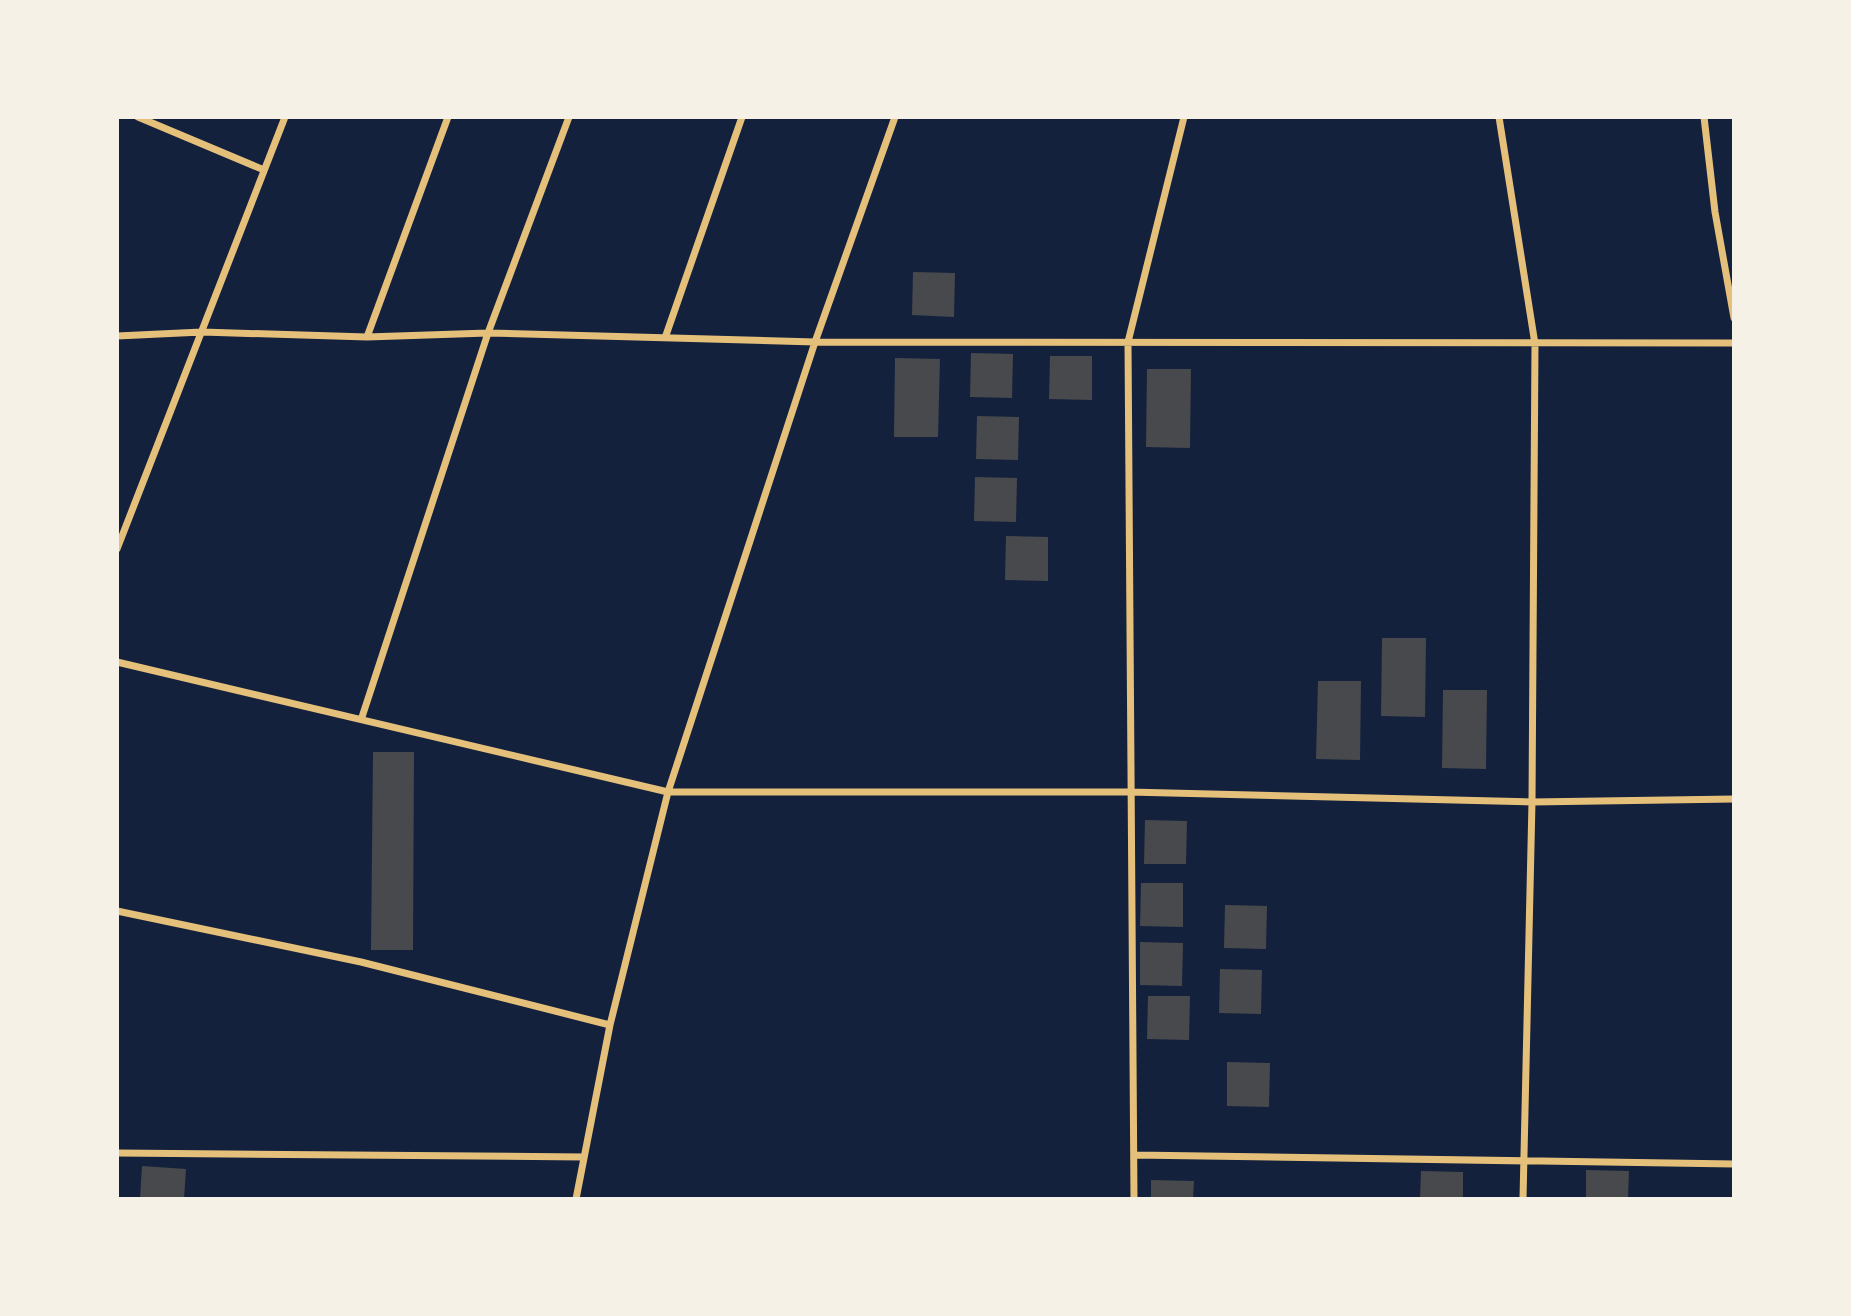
<svg xmlns="http://www.w3.org/2000/svg" width="1851" height="1316" font-family="Cabin,sans-serif">
	<style>
		.building { fill: #48494c }
		.lines { fill: none; stroke-linecap: round; stroke-linejoin: round }
		.minor { stroke: #e5c07b; stroke-width: 7 }
	</style>
	<rect width="100%" height="100%" fill="#14213d"/>
	<path class="building" d="M913 272 955 273 954 317 912 315Z
		M971 353 1013 354 1012 398 970 397Z
		M1050 356H1092V400L1049 399Z
		M895 358 940 359 938 437H894Z
		M1147 369H1191L1190 448 1146 447Z
		M977 416 1019 417 1018 460 976 459Z
		M975 477 1017 478 1016 522 974 521Z
		M1006 536 1048 537V581L1005 580Z
		M1382 638H1426L1425 717 1381 716Z
		M1318 681H1361L1360 760 1316 759Z
		M1443 690H1487L1486 769 1442 768Z
		M373 752H414L413 950H371Z
		M1145 820 1187 821 1186 864H1144Z
		M1141 883H1183V927L1140 926Z
		M1225 905 1267 906 1266 949 1224 948Z
		M1140 942 1183 943 1182 986 1140 985Z
		M1220 969 1262 970 1261 1014 1219 1013Z
		M1148 996H1190L1189 1040 1147 1039Z
		M1227 1062 1270 1063 1269 1107 1227 1106Z
		M142 1166 186 1169 184 1199H140Z
		M1586 1170 1629 1171 1628 1199H1586Z
		M1421 1171 1463 1172V1199H1420Z
		M1151 1180 1194 1181 1193 1199H1151Z"/>
	<g class="lines">
		<path class="minor" d="M138 117 264 170
			M1499 117 1535 344 1532 802 1523 1199
			M1704 117 1715 212 1734 318
			M117 336 202 332 367 337 488 333 815 342 1734 343
			M367 337 448 117
			M665 338 742 117
			M117 549 285 117
			M117 662 668 792H1129L1532 802 1734 799
			M362 717 488 333 569 117
			M117 911 361 962 610 1025
			M117 1153 584 1157
			M1135 1155 1734 1164
			M576 1199 610 1025 668 792 815 342 895 117
			M1134 1199 1128 342 1184 117"/>
	</g>
	<rect width="1851" height="1316" fill="none" stroke="#f6f1e7" stroke-width="238"/>
</svg>
